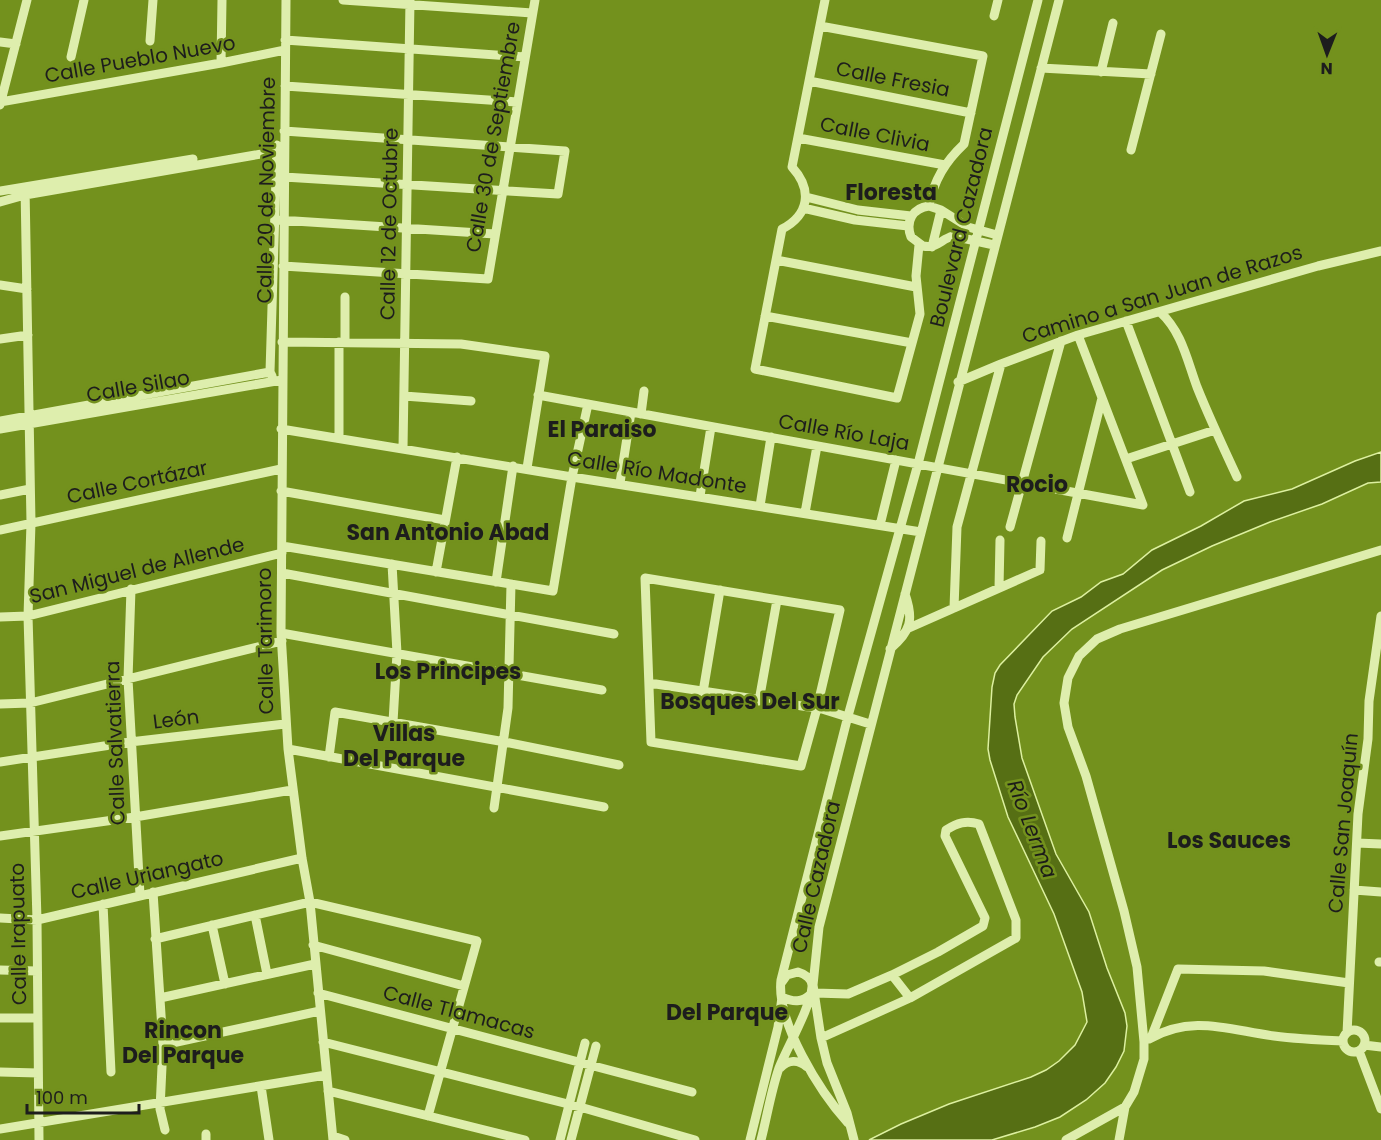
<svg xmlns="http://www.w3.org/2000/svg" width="1381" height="1140" font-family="Poppins,sans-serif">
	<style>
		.water { fill: #566f14; stroke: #ddf0a0; stroke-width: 1.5 }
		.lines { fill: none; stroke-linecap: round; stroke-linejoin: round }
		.minor { stroke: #deeead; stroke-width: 9 }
		.labels { text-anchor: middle; stroke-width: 5; stroke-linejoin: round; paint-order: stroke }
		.street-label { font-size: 20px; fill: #1d1d1d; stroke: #73911d }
		.water-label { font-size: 21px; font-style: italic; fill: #1c1c19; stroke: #73911d }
		.quarter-label { font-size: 22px; font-weight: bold; fill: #1d1d1d; stroke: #73911d }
	</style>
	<rect width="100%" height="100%" fill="#73911d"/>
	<path class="water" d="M1381 452V482L1368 483 1322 504 1270 522 1212 546 1162 570 1072 629 1043 657 1017 695 1014 704 1015 717 1022 758 1056 854 1089 912 1107 968 1125 1013 1127 1026 1124 1051 1116 1067 1105 1083 1086 1100 1060 1117 1035 1127 992 1140H869L901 1124 949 1104 1031 1077 1046 1070 1059 1061 1075 1045 1087 1022 1082 992 1054 914 1008 817 990 760 988 749 992 687 995 673 1000 665 1052 611 1081 597 1101 582 1123 574 1152 550 1201 526 1244 501 1292 489 1355 461Z"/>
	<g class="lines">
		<path class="minor" d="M286 0 281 633 288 749 302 858 310 902 333 1140
			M343 0 532 13
			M825 0 792 167C813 190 809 215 782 229L755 369 897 398 920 314 916 276 919 245
			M994 16 998 0
			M820 26 983 56 964 144C945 162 934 180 929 206
			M285 40 525 57
			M150 41 153 0
			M0 42 16 44
			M71 57 84 0
			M221 63 222 0
			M1041 68 1151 74
			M1101 72 1113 23
			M809 81 971 113
			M285 86 517 102
			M0 102 221 63 285 50
			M0 105 27 0
			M798 138 945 165
			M1131 150 1161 34
			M284 177 558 194 565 151 284 131
			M25 187 31 523 28 616 37 920 39 1140
			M0 191 193 159
			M806 197 858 210 911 216
			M0 202 25 195 284 150
			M803 208 855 220 908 226
			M279 220 495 234
			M994 245 953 236C941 239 937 249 923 246L911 237C905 221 913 208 929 206L941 210 968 227 997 235
			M932 247 941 210
			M776 260 916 287
			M283 266 488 279 535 0
			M0 285 27 289
			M345 297V342
			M1160 312C1182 332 1187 360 1197 387 1209 417 1223 447 1237 477
			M765 316 912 343
			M1126 321 1190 492
			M1078 335 1143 505
			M0 339 28 335
			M282 342 461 344 545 356 527 468
			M339 342V438
			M272 376 270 372 277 145
			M958 382 1001 364 1078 335 1318 266 1381 251
			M538 395 1143 505
			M404 396 471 401
			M641 414 644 391
			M0 421 270 372
			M0 429 282 380
			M281 429 572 477 921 532
			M403 449 410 0
			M1126 459 1215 430
			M620 483 631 412
			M281 491 445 520
			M0 495 30 489
			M700 496 711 427
			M760 506 771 437
			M805 513 817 446
			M880 525 896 460
			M1010 527 1061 341
			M0 530 281 469
			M1067 538 1102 398
			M282 546 553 591 572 477 588 404
			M392 564 397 653 393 722
			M436 572 457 457
			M282 573 614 634
			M645 578 840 610 816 712 801 766 651 742Z
			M496 582 513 466
			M999 588 1000 540
			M131 589 128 679 140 895
			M954 608 957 527 1001 364
			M0 617 28 616 282 553
			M909 628 1040 570 1041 541
			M281 633 602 690
			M890 649C911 631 914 620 905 594
			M649 683 822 709 870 724
			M703 692 720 590
			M759 701 777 600
			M0 704 30 703 282 641
			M288 749 604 807
			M329 757 335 712 505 742 619 765
			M0 762 130 742 285 724
			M494 808 508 708 511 584
			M0 836 135 817 292 790
			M1357 843 1381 844
			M1354 890 1381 892
			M153 892 163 1045 160 1109 165 1130
			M103 904 111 1072
			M255 915 267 974
			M0 918 37 920 302 858
			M212 925 225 984
			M155 939 310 902 477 941 428 1116
			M313 945 464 986
			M1379 962H1381
			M0 970 37 971
			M892 975 910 998
			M318 993 692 1092
			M815 993 848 994 892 975 938 952 983 926 985 918 945 836 946 830C957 823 966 820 979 824L1016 920V938L910 998 821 1038
			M160 998 315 964
			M0 1018H38
			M1343 1041a11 11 0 1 1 22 0a11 11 0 1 1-22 0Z
			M1347 1033 1358 814 1368 739 1369 701 1381 616
			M1151 1038 1178 969 1264 971 1349 983
			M1149 1039C1192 1014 1229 1030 1274 1036 1297 1039 1320 1040 1343 1041
			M323 1042 580 1107 695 1140
			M163 1045 320 1011
			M1364 1045 1381 1047
			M1359 1051 1381 1109
			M780 1068C788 1060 798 1059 807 1067
			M0 1072 38 1073
			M261 1086 269 1140
			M328 1091 525 1140
			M848 1123C820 1092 776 1022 781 980L848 716 918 464 1038 0
			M0 1129 326 1075
			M206 1134V1140
			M333 1136 345 1140
			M560 1140 585 1043
			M571 1140 596 1046
			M750 1140 778 1027 782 997C793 1002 802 1003 811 994
			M761 1140C767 1117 771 1091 779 1068 787 1048 811 1006 812 987 813 979 805 974 798 972L787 975 782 982
			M854 1140 847 1113 827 1063 821 1038 813 985 819 927C897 617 977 308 1059 0
			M1066 1140 1125 1107
			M1119 1140 1125 1107 1134 1092 1144 1059V1042L1137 967 1124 911 1086 776 1068 727 1064 703 1068 678 1079 656 1097 639 1120 629 1381 550"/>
	</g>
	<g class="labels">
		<g class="street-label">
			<text transform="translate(140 59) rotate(-10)" y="7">Calle Pueblo Nuevo</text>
			<text transform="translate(893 79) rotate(11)" y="7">Calle Fresia</text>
			<text transform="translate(875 134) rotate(11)" y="7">Calle Clivia</text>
			<text transform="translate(493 137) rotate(-80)" y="7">Calle 30 de Septiembre</text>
			<text transform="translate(266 190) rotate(-89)" y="7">Calle 20 de Noviembre</text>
			<text transform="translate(389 224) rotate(-89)" y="7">Calle 12 de Octubre</text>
			<text transform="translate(961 227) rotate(-76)" y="7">Boulevard Cazadora</text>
			<text transform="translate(1162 294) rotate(-17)" y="7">Camino a San Juan de Razos</text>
			<text transform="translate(138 386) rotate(-10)" y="7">Calle Silao</text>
			<text transform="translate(844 432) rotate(10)" y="7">Calle Río Laja</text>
			<text transform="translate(657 472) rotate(9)" y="7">Calle Río Madonte</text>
			<text transform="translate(137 482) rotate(-12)" y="7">Calle Cortázar</text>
			<text transform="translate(137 570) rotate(-14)" y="7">San Miguel de Allende</text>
			<text transform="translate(265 641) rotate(-91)" y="7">Calle Tarimoro</text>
			<text transform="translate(176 719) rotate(-7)" y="7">León</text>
			<text transform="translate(115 743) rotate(-92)" y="7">Calle Salvatierra</text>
			<text transform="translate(1343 823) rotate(-85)" y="7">Calle San Joaquín</text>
			<text transform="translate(147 875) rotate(-13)" y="7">Calle Uriangato</text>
			<text transform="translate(816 877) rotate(-77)" y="7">Calle Cazadora</text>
			<text transform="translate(18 934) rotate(-91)" y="7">Calle Irapuato</text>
			<text transform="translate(459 1012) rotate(15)" y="7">Calle Tlamacas</text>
		</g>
		<g class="water-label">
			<text transform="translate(1032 829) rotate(69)" y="7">Río Lerma</text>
		</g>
		<g class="quarter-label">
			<text x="891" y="200">Floresta</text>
			<text x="602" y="437">El Paraiso</text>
			<text x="1037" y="492">Rocio</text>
			<text x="448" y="540">San Antonio Abad</text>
			<text x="448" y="679">Los Principes</text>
			<text x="750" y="709">Bosques Del Sur</text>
			<text x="404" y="741">Villas<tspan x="404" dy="25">Del Parque</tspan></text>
			<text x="1229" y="848">Los Sauces</text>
			<text x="727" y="1020">Del Parque</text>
			<text x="183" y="1038">Rincon<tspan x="183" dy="25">Del Parque</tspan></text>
		</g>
	</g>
	<g transform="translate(1327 54) rotate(181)" stroke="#73911d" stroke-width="4.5" paint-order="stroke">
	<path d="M0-4.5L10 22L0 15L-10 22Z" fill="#1d1d1d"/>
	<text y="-9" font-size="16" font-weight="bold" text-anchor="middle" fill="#1d1d1d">N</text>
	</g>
	<path d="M27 1104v9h112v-9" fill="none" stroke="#1d1d1d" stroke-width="3"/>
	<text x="36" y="1104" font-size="18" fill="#1d1d1d" stroke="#73911d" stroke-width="4.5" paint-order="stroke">100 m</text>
</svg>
